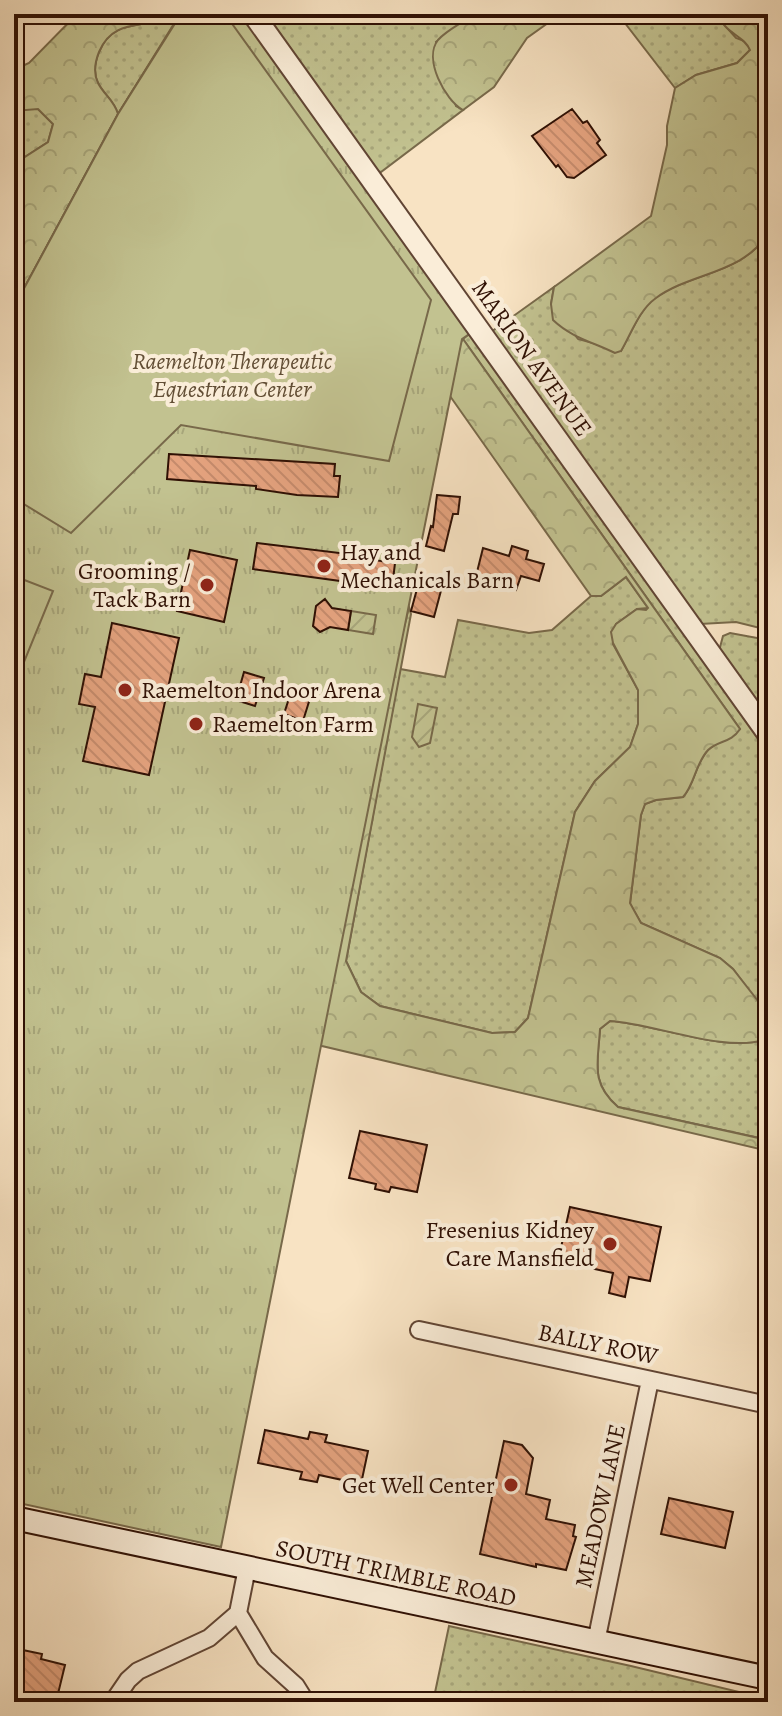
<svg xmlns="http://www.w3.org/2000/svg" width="782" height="1716" font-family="Alegreya,serif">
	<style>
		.grass { fill: url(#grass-dots); stroke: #78694a; stroke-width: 2 }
		.forest { fill: url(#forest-crowns); stroke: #78694a; stroke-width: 2 }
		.park { fill: url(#park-tufts); stroke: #78694a; stroke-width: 2 }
		.garden { fill: url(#garden-furrows); stroke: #78694a; stroke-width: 2 }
		.pitch { fill: #c2c290; stroke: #78694a; stroke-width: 2 }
		.building { fill: url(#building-back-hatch); stroke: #2f1004; stroke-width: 2 }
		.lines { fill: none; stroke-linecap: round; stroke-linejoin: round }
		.minor-casing { stroke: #614534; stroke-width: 20 }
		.tertiary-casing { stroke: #614534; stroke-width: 24 }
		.secondary-casing { stroke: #2f1004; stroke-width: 26 }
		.minor { stroke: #faedd8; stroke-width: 16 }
		.tertiary { stroke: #faedd8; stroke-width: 20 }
		.secondary { stroke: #faedd8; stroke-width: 22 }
		.poi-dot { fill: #8f2418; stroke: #faedd8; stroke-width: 3 }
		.labels { text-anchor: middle; stroke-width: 8; stroke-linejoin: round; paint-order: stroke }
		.street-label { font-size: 24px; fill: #2f1004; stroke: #faedd8 }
		.park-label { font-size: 24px; font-style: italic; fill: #624e35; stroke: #faedd8 }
		.poi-label { font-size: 24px; fill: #2f1004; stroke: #faedd8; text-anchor: start }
	</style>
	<defs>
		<pattern id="grass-dots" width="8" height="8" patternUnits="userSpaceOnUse" patternTransform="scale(2)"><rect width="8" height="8" fill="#c2c290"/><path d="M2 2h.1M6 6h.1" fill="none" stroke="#a7a67b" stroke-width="1.8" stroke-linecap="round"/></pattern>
		<pattern id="forest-crowns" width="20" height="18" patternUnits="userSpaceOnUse" patternTransform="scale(2)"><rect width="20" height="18" fill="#c2c290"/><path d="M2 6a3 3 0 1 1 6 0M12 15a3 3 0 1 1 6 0" fill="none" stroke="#a7a67b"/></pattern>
		<pattern id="park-tufts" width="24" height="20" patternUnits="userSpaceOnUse" patternTransform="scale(2)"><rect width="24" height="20" fill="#c2c290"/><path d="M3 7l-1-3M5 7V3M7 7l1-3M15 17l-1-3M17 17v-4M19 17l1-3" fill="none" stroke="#a7a67b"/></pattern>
		<pattern id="garden-furrows" width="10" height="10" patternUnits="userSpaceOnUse" patternTransform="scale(2)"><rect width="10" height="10" fill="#c2c290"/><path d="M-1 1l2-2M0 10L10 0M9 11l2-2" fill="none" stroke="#a7a67b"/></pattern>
		<pattern id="building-back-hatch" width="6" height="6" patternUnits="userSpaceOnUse" patternTransform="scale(2)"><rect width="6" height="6" fill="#e5a37f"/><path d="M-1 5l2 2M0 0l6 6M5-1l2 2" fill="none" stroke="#c58b6c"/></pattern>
	</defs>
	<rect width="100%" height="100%" fill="#f8e3c3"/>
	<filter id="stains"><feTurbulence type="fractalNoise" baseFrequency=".0025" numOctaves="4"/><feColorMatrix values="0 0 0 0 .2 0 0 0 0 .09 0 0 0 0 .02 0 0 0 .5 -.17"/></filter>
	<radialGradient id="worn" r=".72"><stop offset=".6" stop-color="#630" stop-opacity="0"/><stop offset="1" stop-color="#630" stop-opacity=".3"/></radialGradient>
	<path class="grass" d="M174 14H181L118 114C114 100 104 95 98 83 93 73 95 62 99 52 114 15 149 31 174 14Z
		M262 14H474L436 42 456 106 463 110 377 175Z
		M618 14H719V19L736 38 747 42 750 50 737 63 696 75 675 88Z
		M19 109H38L53 124 48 142 14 164V111Z
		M768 232V630L736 622 700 624 491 332 554 287 551 304 578 339 621 351C631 334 639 310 655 298 691 272 745 274 768 232Z
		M472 332 768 747V1017L733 969 720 958 641 923 630 904 641 815 645 804 656 800 683 797C695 784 695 764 708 750 719 739 727 744 740 729L463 339Z
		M626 577 648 608 637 609 616 624 613 644 638 690V724L630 747 595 781 575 812 528 1018 515 1032 492 1033 380 1006 361 992 346 961 400 669 445 677 458 620 529 633 552 630 591 596H601Z
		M730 633 768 640V719L719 651 723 636Z
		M610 1021C653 1023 726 1054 766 1039L768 1034V1140L618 1107C590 1083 598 1062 600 1029Z
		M449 1626 631 1666 768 1699V1702H433Z"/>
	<path class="forest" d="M77 14H174C149 31 114 15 99 52 95 62 93 73 98 83 104 95 114 100 118 114L14 307V164L48 142 53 124 38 109 14 111V70L29 63Z
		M474 14H599L548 23 527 38 494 87 463 110C445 100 423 59 438 40 448 29 463 23 474 14Z
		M719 14H768V232C745 274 691 272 656 298 639 310 631 334 621 351L615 353C593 342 572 338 553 320L551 304 554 287 651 216 667 145V126L675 88 696 75 737 63 750 50C744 35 723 33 719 14Z
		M463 339 740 729C731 743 719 740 708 750 695 764 695 784 683 797L656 800 645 804 641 815 630 903 641 923 720 958 733 969 765 1010C769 1019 770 1030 766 1039 726 1054 653 1023 610 1021L600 1029C598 1063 590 1083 618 1107L768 1140V1151L322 1046 305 1032 409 607 411 614 346 961 361 992 380 1006 492 1033 515 1032 528 1018 575 812 595 781 630 747 638 724V690L613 643 611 632 616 624 637 609 646 610 648 608 626 577 601 596H591L438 379Z"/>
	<path class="park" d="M180 14H243L472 332 462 339 221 1547 14 1502V307L118 114Z"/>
	<path class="garden" d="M351 611 376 615 373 634 348 630Z
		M418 704 437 708 430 743 419 747 412 737Z"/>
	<path class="pitch" d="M181 14H225L431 300 389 461 181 425 71 533 14 498V307L118 114Z
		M14 576 53 591 24 662 14 658Z"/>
	<path class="building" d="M572 109 583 123 587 121 600 140 597 143 606 155 574 178 567 177 558 165 556 167 532 136Z
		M169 454 335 464 334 476H340L338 497 297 495 256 489V486L167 479Z
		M437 495 460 497 458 514H453L444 551 426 546 431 526 433 527Z
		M257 543 348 554 347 556 395 563 392 588 253 569Z
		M512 546 528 551 526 559 544 564 539 581 521 576 516 590 476 576 483 548 509 556Z
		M190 550 237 560 224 622 177 611Z
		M420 578 443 583 434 617 411 611Z
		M325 599 332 608 351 611 348 630 330 627 320 632 313 626 316 606Z
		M112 623 179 638 149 775 83 761 95 707 79 704 85 674 101 677Z
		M244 672 264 678 255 706 236 700Z
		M293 686 312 692 303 721 284 714Z
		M360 1131 427 1145 417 1192 391 1187 389 1192 375 1189 376 1184 349 1178Z
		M570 1207 661 1227 650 1281 629 1277 625 1297 609 1293 613 1273 558 1261Z
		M265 1430 308 1439 310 1432 327 1435 325 1442 368 1451 361 1484 319 1475 317 1482 300 1479 302 1472 258 1463Z
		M504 1441 522 1445 533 1458 526 1494 550 1500 546 1519 575 1525 573 1536 576 1537 566 1570 536 1564V1567L480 1554Z
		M669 1498 733 1512 725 1548 661 1534Z
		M18 1649 42 1654 41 1659 65 1665 56 1702H14V1653L17 1654Z"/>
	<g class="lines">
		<g class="minor-casing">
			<path id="minor" d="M419 1330 768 1405
				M238 1613 265 1658 296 1686 306 1702
				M596 1642 650 1380
				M113 1702 128 1680 138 1671 209 1638 238 1613 247 1568"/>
		</g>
		<g class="tertiary-casing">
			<path id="tertiary" d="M253 14 768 734"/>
		</g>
		<g class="secondary-casing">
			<path id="secondary" d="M14 1518 768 1678"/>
		</g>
		<use href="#minor" class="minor"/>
		<use href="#tertiary" class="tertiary"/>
		<use href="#secondary" class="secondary"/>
	</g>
	<g class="poi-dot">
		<circle cx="324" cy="566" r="8"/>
		<circle cx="207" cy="585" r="8"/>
		<circle cx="125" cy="690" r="8"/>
		<circle cx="196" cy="724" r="8"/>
		<circle cx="610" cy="1244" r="8"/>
		<circle cx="511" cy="1485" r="8"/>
	</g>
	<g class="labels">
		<g class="street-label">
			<text transform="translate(532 358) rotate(54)" y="8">MARION AVENUE</text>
			<text transform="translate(598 1344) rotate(12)" y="8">BALLY ROW</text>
			<text transform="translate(600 1506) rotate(-78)" y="8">MEADOW LANE</text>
			<text transform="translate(396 1573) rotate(12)" y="8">SOUTH TRIMBLE ROAD</text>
		</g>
		<g class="park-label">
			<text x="232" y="369">Raemelton Therapeutic<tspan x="232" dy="28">Equestrian Center</tspan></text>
		</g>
		<g class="poi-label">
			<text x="340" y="560">Hay and<tspan x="340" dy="28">Mechanicals Barn</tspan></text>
			<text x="191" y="579" text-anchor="end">Grooming /<tspan x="191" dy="28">Tack Barn</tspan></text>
			<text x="141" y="698">Raemelton Indoor Arena</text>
			<text x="212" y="732">Raemelton Farm</text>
			<text x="594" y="1238" text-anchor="end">Fresenius Kidney<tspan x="594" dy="28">Care Mansfield</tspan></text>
			<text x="495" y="1493" text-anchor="end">Get Well Center</text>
		</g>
	</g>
	<rect width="782" height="1716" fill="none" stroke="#f8e3c3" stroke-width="48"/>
	<rect x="16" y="16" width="750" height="1684" fill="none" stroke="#2f1004" stroke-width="4"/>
	<rect x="24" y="24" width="734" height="1668" fill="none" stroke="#2f1004" stroke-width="2"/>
	<rect width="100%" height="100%" filter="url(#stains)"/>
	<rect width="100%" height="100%" fill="url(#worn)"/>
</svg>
